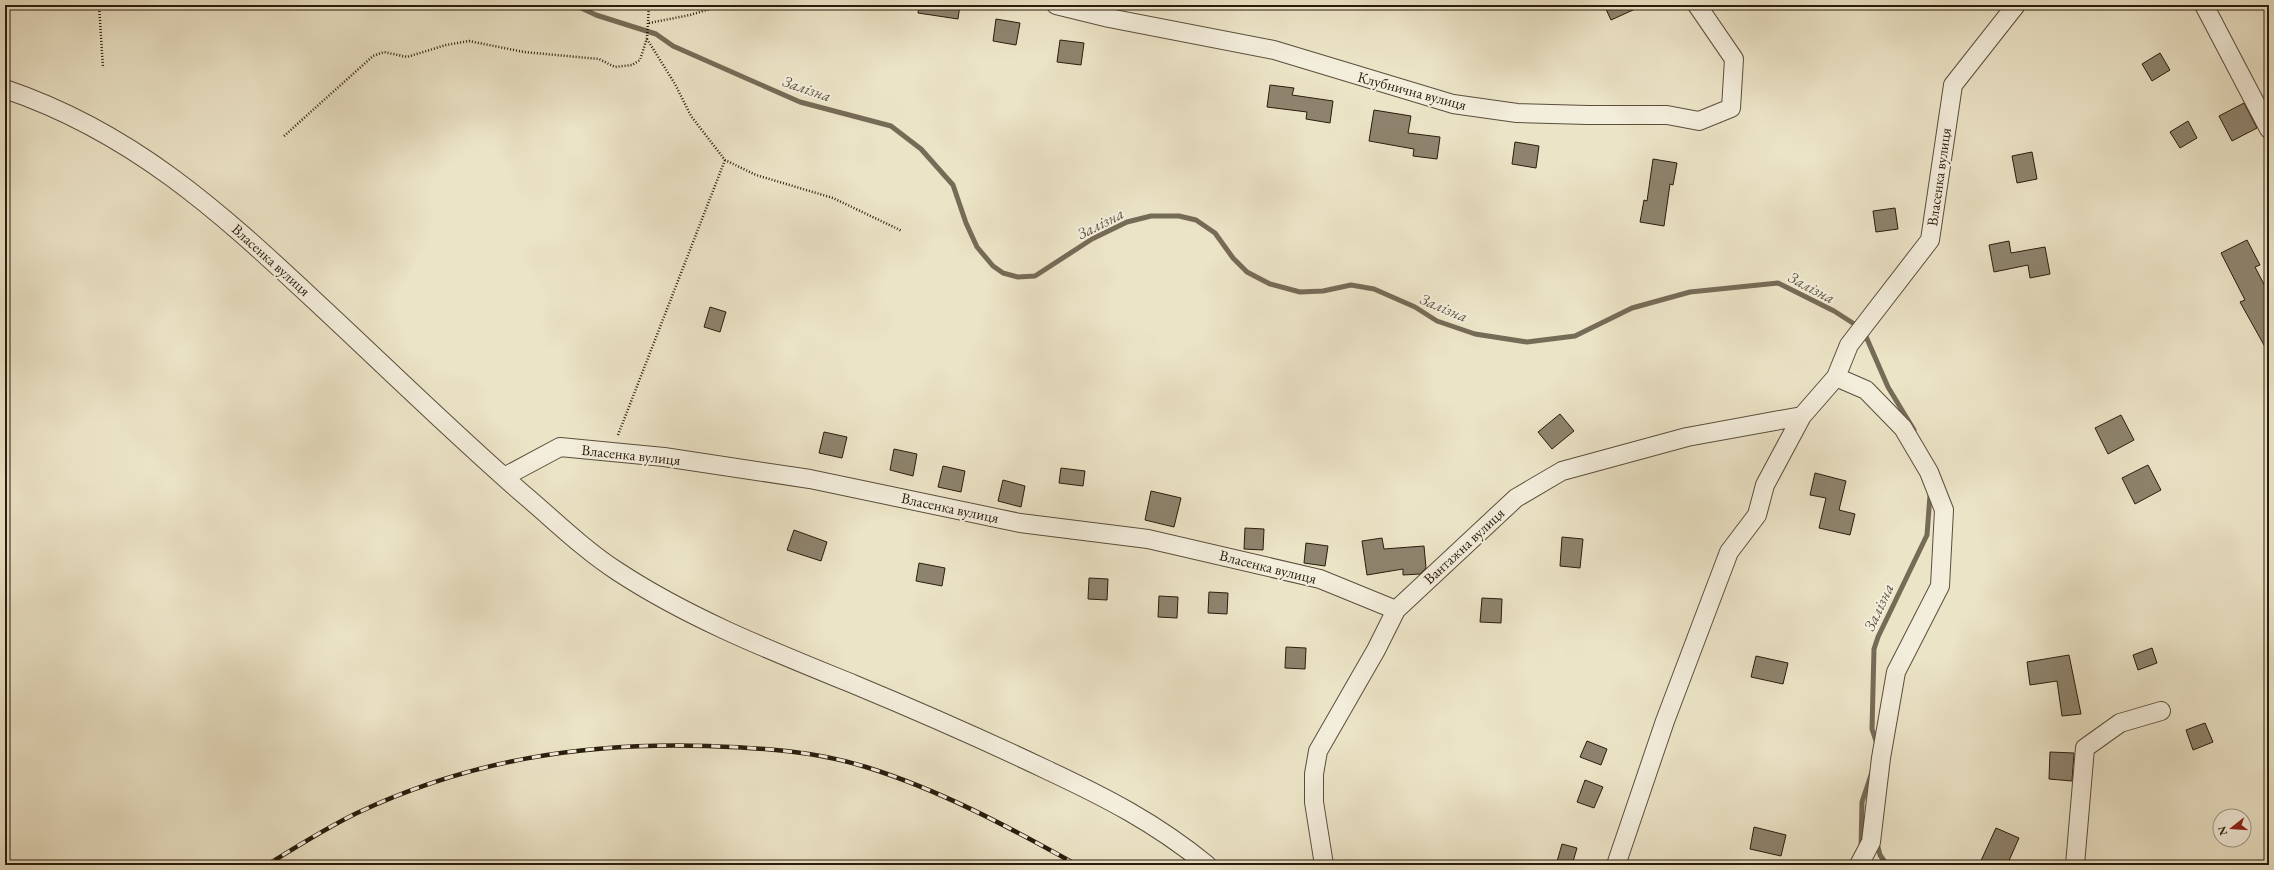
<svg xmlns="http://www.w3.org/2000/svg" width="2274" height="870" font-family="'EB Garamond',serif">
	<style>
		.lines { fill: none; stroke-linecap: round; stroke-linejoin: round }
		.stream { stroke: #766b57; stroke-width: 5 }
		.building { fill: #8e846e; stroke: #291c0d }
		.street-casing { stroke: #5a4e3c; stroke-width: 20 }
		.path { stroke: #291c0d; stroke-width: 2.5; stroke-dasharray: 1 2; stroke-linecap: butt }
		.street { stroke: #f3eddb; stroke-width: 18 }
		.rail-casing { stroke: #291c0d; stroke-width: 4.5 }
		.rail { stroke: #f3eddb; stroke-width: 3; stroke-dasharray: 9; stroke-linecap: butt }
		.labels { text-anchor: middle; stroke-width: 4; stroke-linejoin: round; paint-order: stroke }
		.street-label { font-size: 15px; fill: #291c0d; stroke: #f3eddb }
		.water-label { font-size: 16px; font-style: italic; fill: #5d513e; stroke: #f3eddb }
	</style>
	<rect width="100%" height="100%" fill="#ece4c7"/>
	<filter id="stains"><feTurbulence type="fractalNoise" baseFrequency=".005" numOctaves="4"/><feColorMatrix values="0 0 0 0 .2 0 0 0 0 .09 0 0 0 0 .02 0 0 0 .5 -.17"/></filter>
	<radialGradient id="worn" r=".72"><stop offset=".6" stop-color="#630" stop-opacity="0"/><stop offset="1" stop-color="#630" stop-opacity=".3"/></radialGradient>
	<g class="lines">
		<path class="stream" d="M575 5 596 15 656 34 673 46 800 102 891 126 921 149 953 185 966 223 977 247 993 266 1003 273 1018 277 1035 276 1092 239 1127 222 1151 216H1179L1196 220 1215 233 1233 258 1247 272 1270 284 1300 292 1323 291 1351 285 1374 289 1415 307 1437 321 1475 334 1527 342 1575 336 1632 308 1690 292 1778 283 1834 311 1859 327
			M1864 332 1888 387 1914 430
			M1877 744 1872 729 1874 649 1878 637 1927 535 1930 495
			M1877 843 1880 855 1887 865
			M1861 848 1862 802 1872 772"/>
	</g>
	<path class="building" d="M919 5H960L958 19 918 13Z
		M1604 5H1644L1611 20Z
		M996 19 1020 23 1016 45 993 41Z
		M1060 40 1084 43 1081 65 1057 62Z
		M2160 53 2170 70 2152 81 2142 64Z
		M1270 85 1294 88 1292 95 1333 101 1330 123 1306 119 1307 112 1267 107Z
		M2244 103 2257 128 2232 141 2219 116Z
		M1374 110 1411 116 1408 133 1440 137 1437 159 1413 156 1414 149 1369 141Z
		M2188 121 2197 138 2180 148 2170 132Z
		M1515 142 1539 146 1536 168 1512 164Z
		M2032 152 2037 179 2017 183 2012 156Z
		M1653 159 1677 163 1673 185 1670 184 1664 226 1640 222 1644 200 1647 201Z
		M1895 208 1898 229 1876 232 1873 211Z
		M2247 240 2260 265 2255 267 2269 294V354L2240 302 2245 300 2221 253Z
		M2009 241 2011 253 2045 247 2050 274 2030 278 2028 265 1994 272 1989 245Z
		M710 307 726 312 720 332 704 327Z
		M1560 414 1574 431 1552 449 1538 432Z
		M2121 415 2134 440 2108 454 2095 428Z
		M824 432 847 437 842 458 819 453Z
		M894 449 917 454 913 476 890 470Z
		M2148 465 2161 490 2135 504 2122 478Z
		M943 466 965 471 961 492 938 487Z
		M1061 468 1085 471 1083 486 1059 483Z
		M1815 473 1846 481 1839 510 1855 514 1850 535 1819 528 1826 498 1810 495Z
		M1003 480 1025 486 1021 507 998 501Z
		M1151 491 1181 498 1174 527 1145 520Z
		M1245 528 1264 529 1263 550 1244 549Z
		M794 530 827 542 821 561 787 550Z
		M1562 537 1583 539 1580 568 1560 566Z
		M1382 538 1384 549 1424 546 1426 568 1420 574 1403 575V569L1367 575 1362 541Z
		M1306 543 1328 546 1325 566 1304 563Z
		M919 563 945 568 942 586 916 581Z
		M1089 578 1108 579 1107 600 1088 599Z
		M1209 592 1228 593 1227 614 1208 613Z
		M1159 596 1178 597 1177 618 1158 617Z
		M1482 598 1502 599 1501 623 1480 622Z
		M1286 647 1306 648 1305 669 1285 668Z
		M2152 648 2157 663 2138 670 2133 655Z
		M2069 655 2081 714 2062 716 2057 681 2030 685 2027 662Z
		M1756 656 1788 663 1783 684 1751 677Z
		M2205 723 2213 742 2193 750 2186 730Z
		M1587 741 1607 749 1601 765 1580 757Z
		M2050 752 2074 753 2072 781 2049 779Z
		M1585 780 1603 787 1594 808 1577 802Z
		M1754 827 1786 835 1781 856 1750 849Z
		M1996 828 2019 838 2007 865H1979Z
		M1562 844 1577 848 1572 865H1556Z"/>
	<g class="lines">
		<g class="street-casing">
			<path id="street" d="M1056 5 1109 18 1274 50 1453 104 1517 113 1588 115H1667L1699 121 1731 108 1734 59 1697 5
				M2204 5 2269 129
				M5 89C132 132 219 211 314 300 383 364 451 431 522 493 553 519 583 549 617 571 690 619 772 651 853 684 918 711 982 739 1045 769 1105 797 1156 823 1207 865
				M1836 377 1866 390 1903 428 1929 472 1944 510 1940 586 1896 672 1881 758 1871 842 1859 865
				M504 477 560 447 664 457 810 479 1020 523 1148 539 1320 579 1396 610
				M1324 865 1314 802V774L1318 751 1376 650 1396 610 1516 498 1562 471 1687 437 1802 416 1836 377 1849 345 1930 240 1953 85 2016 5
				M1616 865 1665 721 1729 552 1757 515 1765 485 1802 416
				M2075 865 2085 748 2120 723 2161 711"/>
		</g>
		<path class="path" d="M99 5 103 68
			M649 23 690 15 723 5
			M647 39 675 84 691 116 725 160 756 175 833 198 902 231
			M284 136 373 56 384 52 407 57 446 45 469 41 524 52 599 59 615 67 632 65 640 60 647 38 649 5
			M618 435 725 160"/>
		<use href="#street" class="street"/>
		<g class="rail-casing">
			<path id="rail" d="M267 865C296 847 326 828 357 813 470 760 584 742 708 746 762 748 815 751 866 767 940 790 1009 827 1077 865"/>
		</g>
		<use href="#rail" class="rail"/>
	</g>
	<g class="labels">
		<g class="street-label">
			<text transform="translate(1412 91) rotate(15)" y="5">Клубнична вулиця</text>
			<text transform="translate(1939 177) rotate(-82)" y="5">Власенка вулиця</text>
			<text transform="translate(271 260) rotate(42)" y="5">Власенка вулиця</text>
			<text transform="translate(631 455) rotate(6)" y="5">Власенка вулиця</text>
			<text transform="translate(950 508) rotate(12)" y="5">Власенка вулиця</text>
			<text transform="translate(1464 546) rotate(-43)" y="5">Вантажна вулиця</text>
			<text transform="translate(1268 567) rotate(14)" y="5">Власенка вулиця</text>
		</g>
		<g class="water-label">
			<text transform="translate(807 88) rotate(19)" y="6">Залізна</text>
			<text transform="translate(1100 223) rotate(-27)" y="6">Залізна</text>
			<text transform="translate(1812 287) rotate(28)" y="6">Залізна</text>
			<text transform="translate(1444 307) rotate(23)" y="6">Залізна</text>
			<text transform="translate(1878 607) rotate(-65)" y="6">Залізна</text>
		</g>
	</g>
	<rect width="2274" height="870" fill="none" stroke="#ece4c7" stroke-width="20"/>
	<rect x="6" y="6" width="2262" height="858" fill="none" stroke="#291c0d" stroke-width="2"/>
	<rect x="10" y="10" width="2254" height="850" fill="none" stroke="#291c0d"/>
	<g transform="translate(2232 828) rotate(253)"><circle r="19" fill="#f3eddb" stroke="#a29989"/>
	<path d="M0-3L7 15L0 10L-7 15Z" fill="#8f2418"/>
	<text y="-6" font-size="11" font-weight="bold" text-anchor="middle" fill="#291c0d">N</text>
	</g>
	<rect width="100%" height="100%" filter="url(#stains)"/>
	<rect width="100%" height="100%" fill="url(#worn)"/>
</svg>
